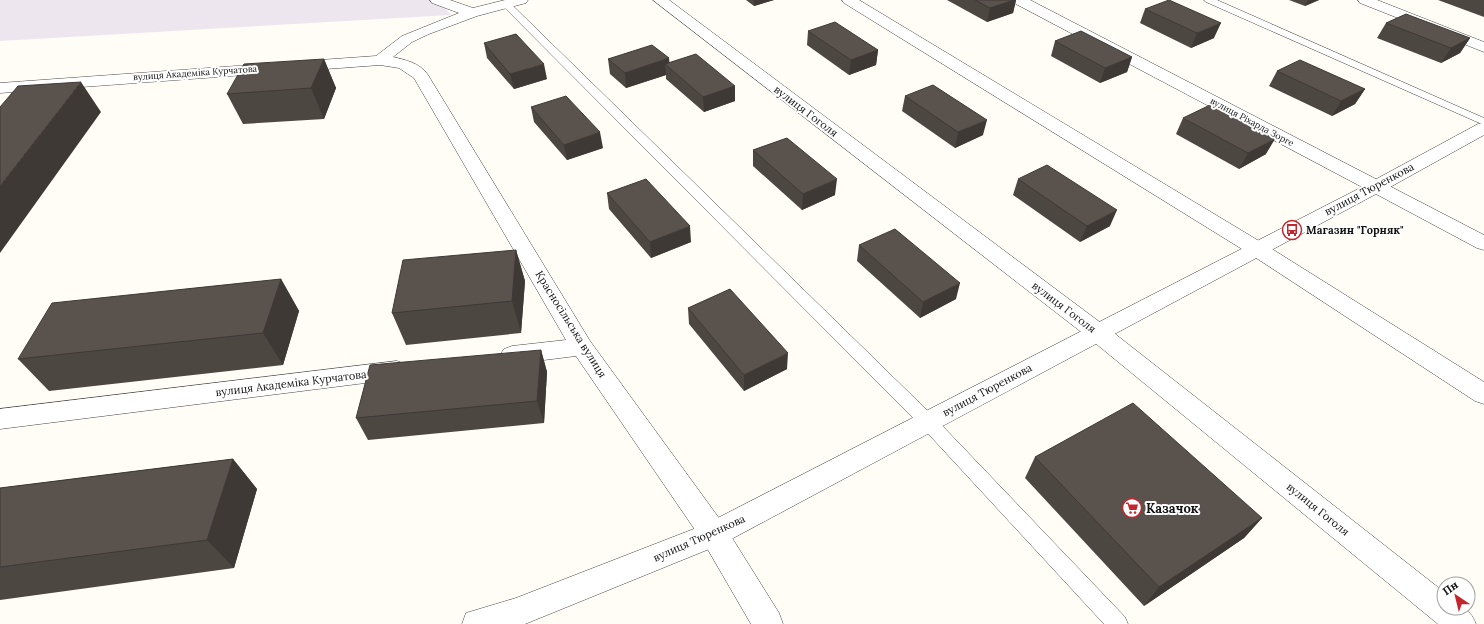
<svg xmlns="http://www.w3.org/2000/svg" width="1484" height="624" font-family="Lora,serif">
	<style>
		.industrial { fill: #eee6ef }
		.lines { fill: none; stroke-linecap: round; stroke-linejoin: round }
		.service-casing { stroke: #444; stroke-width: 1 }
		.minor-casing { stroke: #444; stroke-width: 1 }
		.tertiary-casing { stroke: #444; stroke-width: 1 }
		.service { fill: #fff; fill-rule: evenodd }
		.minor { fill: #fff; fill-rule: evenodd }
		.tertiary { fill: #fff; fill-rule: evenodd }
		.wall { fill: #4d4742 }
		.shaded-wall { fill: #3f3936 }
		.building { fill: #5a524d; stroke: #3f3936 }
		.labels { text-anchor: middle; stroke-width: 4; stroke-linejoin: round; paint-order: stroke }
		.far-street-label { font-size: 9px; fill: #111; stroke: #fff }
		.street-label { font-size: 11px; fill: #111; stroke: #fff }
		.poi-label { font-size: 11px; font-weight: bold; fill: #111; stroke: #fff; text-anchor: start }
		.near-poi-label { font-size: 13px; font-weight: bold; fill: #111; stroke: #fff; text-anchor: start }
	</style>
	<rect width="100%" height="100%" fill="#fffdf5"/>
	<path class="industrial" d="M0 0H438L451 15 0 41Z"/>
	<g class="lines">
		<g class="service-casing">
			<path id="service" d="M1204 0H1217L1484 118V125L1206 2Z
				M506 1 509 2 933 416 1125 617 1128 624H1104L921 426 503 6 501 4Z"/>
		</g>
		<g class="minor-casing">
			<path id="minor" d="M430 0H450L473 8 505 0H528L526 3 477 16 429 34 412 42 393 57C406 60 420 63 428 75L590 341 724 525 779 613 783 624H751L704 543 576 356 512 364 504 361 500 355 504 349 512 346 566 340 414 78 399 68 380 65 0 93V83L376 56 402 36 459 13 432 3Z
				M653 0H669L1105 326 1444 592V608C1462 608 1468 605 1476 624H1438L1089 338Z
				M842 0H859L1264 244 1484 382V404L1475 401 1250 254 844 3Z
				M1358 0H1377L1484 42V52L1360 3Z
				M1484 123V135L1383 191 1376 193 1369 191 1367 187 1369 183 1478 124Z
				M397 361 405 364 409 370 405 376 397 379 0 429V409Z"/>
		</g>
		<g class="tertiary-casing">
			<path id="tertiary" d="M1012 0H1030L1484 235V250L1477 248 1376 194 724 543 525 624H462L466 613 516 598 704 525 1362 187 1014 3Z"/>
		</g>
		<use href="#service" class="service"/>
		<use href="#minor" class="minor"/>
		<use href="#tertiary" class="tertiary"/>
	</g>
	<path class="wall" d="M746 0H774L754 6Z
		M947 0H1016L1013 13 987 22Z
		M1289 0H1319L1305 6Z
		M1438 0H1484V17Z
		M1145 9 1214 38 1191 48 1140 23Z
		M1386 23 1470 38 1460 53 1441 63 1377 38Z
		M808 31 878 50 876 65 849 75 807 45Z
		M1055 41 1132 57 1127 72 1100 83 1051 56Z
		M484 43 547 79 514 89 487 58Z
		M324 59 336 88 324 119 243 124 227 94Z
		M608 59 669 63 735 86V101L704 112 666 79V75L626 88 610 74Z
		M1277 71 1365 89 1355 104 1332 116 1269 86Z
		M905 96 983 135 955 148 902 111Z
		M531 107 603 148 567 160 534 122Z
		M1183 118 1266 154 1239 169 1176 134Z
		M753 150 835 195 802 210 753 166Z
		M1018 179 1110 226 1080 242 1013 195Z
		M607 193 691 242 651 258 609 209Z
		M859 245 956 299 920 318 857 261Z
		M516 250 525 281 521 333 406 345 392 313Z
		M281 279 299 311 283 365 49 391 18 359Z
		M688 308 787 369 744 391 689 324Z
		M541 350 547 372 544 423 368 440 356 418Z
		M1035 457 1262 518 1244 538 1144 606 1025 478Z
		M233 459 257 489 234 568 0 600V488Z"/>
	<path class="shaded-wall" d="M754 0H774L754 6Z
		M1014 0H1016L1013 13 987 22 990 8Z
		M1308 0H1319L1305 6Z
		M1221 23 1214 38 1191 48 1197 33Z
		M1470 38 1460 53 1441 63 1451 48Z
		M878 50 876 65 849 75 851 60Z
		M1132 57 1127 72 1100 83 1105 68Z
		M669 58 670 68 665 64 666 75 626 88 625 73Z
		M324 59 336 88 324 119 311 88Z
		M544 64 547 79 514 89 510 74Z
		M81 82 101 112 0 253V186Z
		M735 86V101L704 112 703 97Z
		M1365 89 1355 104 1332 116 1341 101Z
		M987 120 983 135 955 148 958 132Z
		M600 132 603 148 567 160 564 145Z
		M1275 139 1266 154 1239 169 1248 153Z
		M837 179 835 195 802 210 803 194Z
		M1117 210 1110 226 1080 242 1087 226Z
		M690 226 691 242 651 258 650 242Z
		M516 250 525 281 521 333 512 301Z
		M281 279 299 311 283 365 263 333Z
		M960 283 956 299 920 318 923 302Z
		M541 350 547 372 544 423 537 401Z
		M788 353 787 369 744 391V375Z
		M233 459 257 489 234 568 207 540Z
		M1262 518 1244 538 1144 606 1159 587Z"/>
	<path class="building" d="M975 0H1014L990 8Z
		M1169 0 1221 23 1197 33 1145 9Z
		M1406 14 1470 38 1451 48 1386 23Z
		M835 22 878 50 851 60 808 31Z
		M1081 31 1132 57 1105 68 1055 41Z
		M516 34 544 64 510 74 484 43Z
		M652 45 669 58 625 73 608 59Z
		M696 54 735 86 703 97 665 64Z
		M324 59 311 88 227 94 244 64Z
		M1300 60 1365 89 1341 101 1277 71Z
		M81 82 0 186V107L18 86Z
		M933 85 987 120 958 132 905 96Z
		M566 96 600 132 564 145 531 107Z
		M1210 105 1275 139 1248 153 1183 118Z
		M787 138 837 179 803 194 753 150Z
		M1047 165 1117 210 1087 226 1018 179Z
		M646 179 690 226 650 242 607 193Z
		M895 229 960 283 923 302 859 245Z
		M516 250 512 301 392 313 403 260Z
		M281 279 263 333 18 359 52 303Z
		M730 289 788 353 744 375 688 308Z
		M541 350 537 401 356 418 370 365Z
		M1133 403 1262 518 1159 587 1035 457Z
		M233 459 207 540 0 567V488Z"/>
	<defs>
		<g id="bus-ring" transform="scale(1)"><circle r="9.5" fill="#fff" stroke="#c4262e" stroke-width="1.5"/><path d="M-5-6H5V4H4V6H2V4H-2V6H-4V4H-5ZM-3.5-4V0h7V-4ZM-3.5 1.2v1.5H-2V1.2ZM2 1.2v1.5H3.5V1.2Z" fill="#c4262e"/></g>
		<g id="supermarket-ring" transform="scale(1)"><circle r="9.5" fill="#fff" stroke="#c4262e" stroke-width="1.5"/><path d="M-6-5.5h2.5l.6 2H6L4.5 2H-2.5L-4.4-4H-6ZM-1.5 3.2a1.3 1.3 0 1 0 .1 0ZM3 3.2a1.3 1.3 0 1 0 .1 0Z" fill="#c4262e"/></g>
	</defs>
	<g fill-rule="evenodd">
		<use href="#bus-ring" x="1292" y="230"/>
		<use href="#supermarket-ring" x="1132" y="508"/>
	</g>
	<g class="labels">
		<g class="far-street-label">
			<text transform="translate(195 73) rotate(-4)" y="3">вулиця Академіка Курчатова</text>
			<text transform="translate(1252 122) rotate(28)" y="3">вулиця Ріхарда Зорге</text>
		</g>
		<g class="street-label">
			<text transform="translate(806 111) rotate(37)" y="4">вулиця Гоголя</text>
			<text transform="translate(1369 189) rotate(-28)" y="4">вулиця Тюренкова</text>
			<text transform="translate(1064 307) rotate(37)" y="4">вулиця Гоголя</text>
			<text transform="translate(571 324) rotate(58)" y="4">Красносільська вулиця</text>
			<text transform="translate(291 383) rotate(-7)" y="4">вулиця Академіка Курчатова</text>
			<text transform="translate(987 390) rotate(-28)" y="4">вулиця Тюренкова</text>
			<text transform="translate(1318 509) rotate(39)" y="4">вулиця Гоголя</text>
			<text transform="translate(699 538) rotate(-24)" y="4">вулиця Тюренкова</text>
		</g>
		<g class="poi-label">
			<text x="1306" y="234">Магазин "Горняк"</text>
		</g>
		<g class="near-poi-label">
			<text x="1146" y="513">Казачок</text>
		</g>
	</g>
	<g transform="translate(1456 596) rotate(325)"><circle r="19" fill="#ffffff" stroke="#a0a0a0"/>
	<path d="M0-3L7 15L0 10L-7 15Z" fill="#c4262e"/>
	<text y="-6" font-size="11" font-weight="bold" text-anchor="middle" fill="#111111">Пн</text>
	</g>
</svg>
